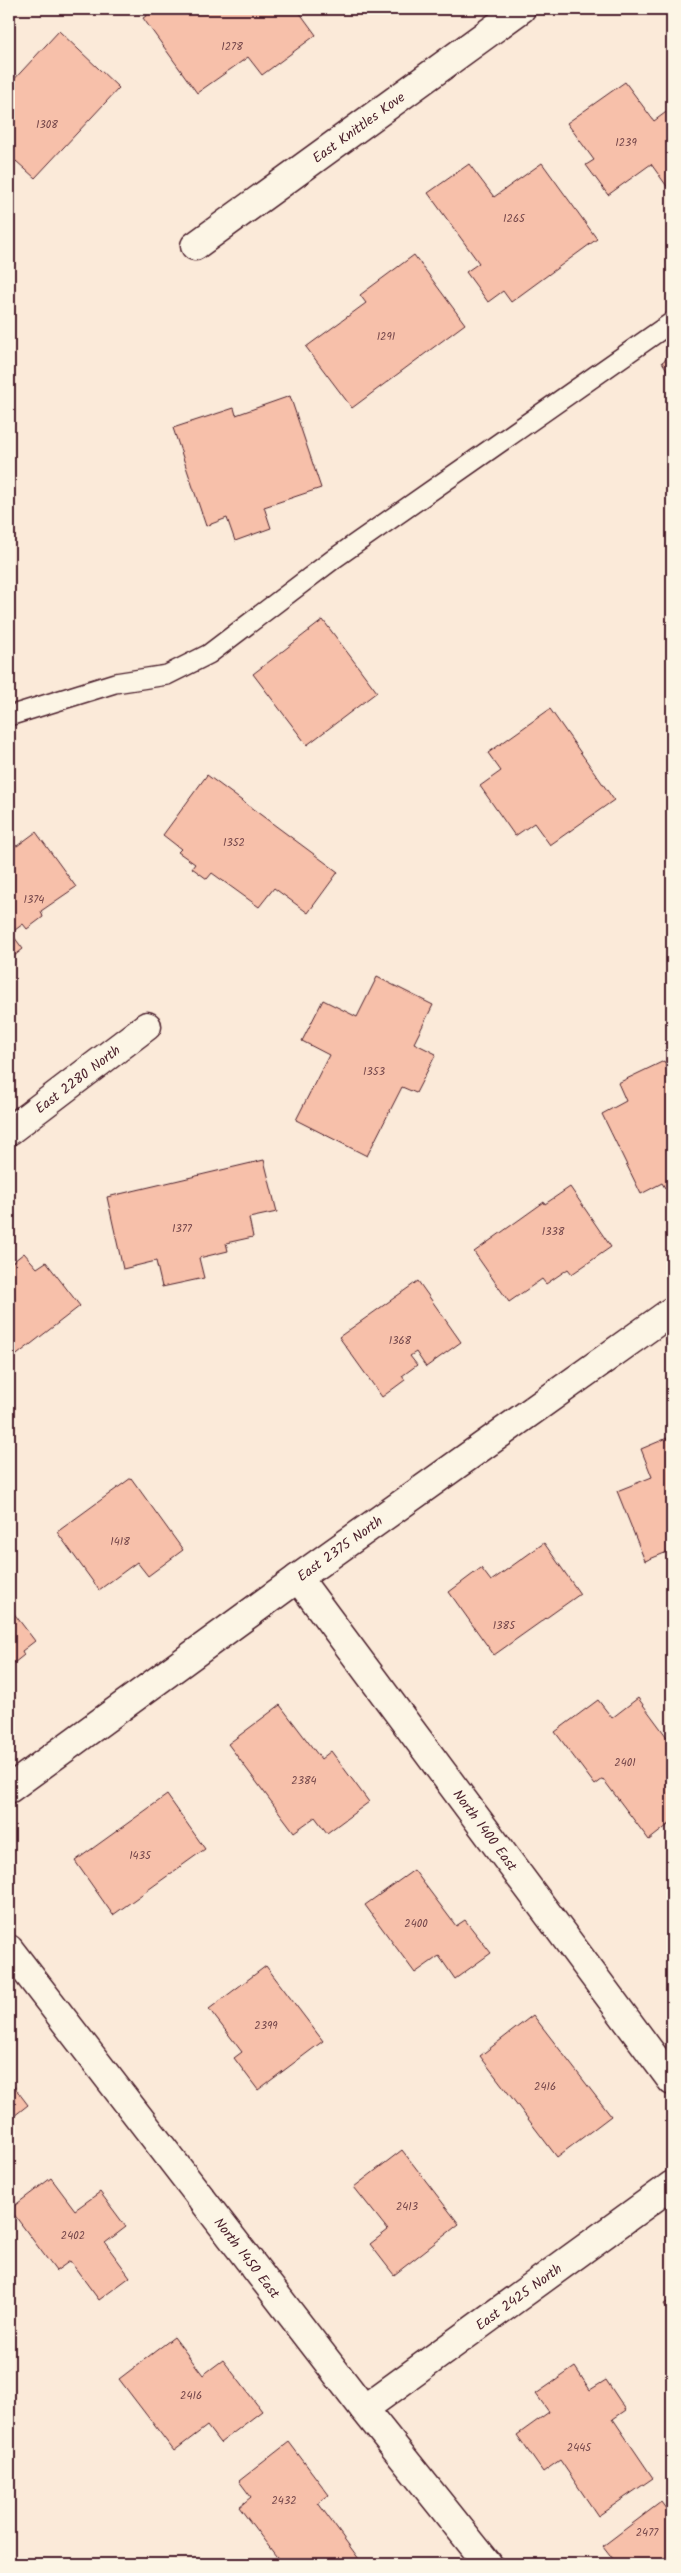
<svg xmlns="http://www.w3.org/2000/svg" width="681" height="2573" font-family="Kalam,sans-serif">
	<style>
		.building { fill: #f7c0aa; stroke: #4a1f2b }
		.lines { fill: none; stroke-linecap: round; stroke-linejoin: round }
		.service-casing { stroke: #4a1f2b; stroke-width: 22 }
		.minor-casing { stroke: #4a1f2b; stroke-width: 31 }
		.service { stroke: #fcf5e5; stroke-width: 19 }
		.minor { stroke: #fcf5e5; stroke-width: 28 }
		.labels { text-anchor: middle; stroke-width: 4; stroke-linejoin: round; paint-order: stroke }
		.number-label { font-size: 11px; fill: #75474b }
		.street-label { font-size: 14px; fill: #4a1f2b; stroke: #fcf5e5 }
	</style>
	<rect width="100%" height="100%" fill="#fbead9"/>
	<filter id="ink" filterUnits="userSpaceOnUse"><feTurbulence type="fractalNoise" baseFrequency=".02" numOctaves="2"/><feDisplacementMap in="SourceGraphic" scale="10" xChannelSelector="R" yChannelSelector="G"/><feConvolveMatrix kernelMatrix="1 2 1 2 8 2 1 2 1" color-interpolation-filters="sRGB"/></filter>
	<g filter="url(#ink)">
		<path class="building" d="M156 9H297L316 35 262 75 248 57 197 93 143 18Z
			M59 31 119 88 35 178 16 161 9 170V85Z
			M625 82 654 121 669 110 672 115 671 192 651 164 608 195 586 165 594 160 567 123Z
			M542 163 597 239 511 302 503 291 488 302 466 272 479 263 428 193 469 164 494 197Z
			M414 255 465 324 352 408 306 347 366 303 360 295Z
			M672 355V378L662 362Z
			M290 396 321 488 264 507 271 528 235 541 227 518 206 526 173 428 234 408 236 415Z
			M323 620 377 692 307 745 253 674Z
			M550 709 614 800 550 845 534 823 515 836 480 786 501 771 488 753Z
			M672 752V765L668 763Z
			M207 775 338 872 308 913 274 888 259 907 212 873 207 879 192 868 195 864 178 852 181 849 163 835Z
			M36 832 76 887 41 911 43 917 27 929 23 924 11 933 23 949 9 960V843L17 846Z
			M377 977 433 1005 414 1043 436 1054 416 1093 402 1087 367 1156 296 1120 329 1055 302 1041 323 1000 357 1017Z
			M664 1061 672 1077V1184L665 1188 662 1183 641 1194 602 1114 626 1101 618 1083Z
			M264 1160 277 1212 249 1218 253 1237 226 1243 228 1251 199 1258 204 1278 162 1287 156 1261 123 1269 107 1197Z
			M570 1187 611 1247 572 1274 568 1269 546 1284 542 1279 509 1302 474 1252 544 1202 545 1204Z
			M24 1253 37 1268 46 1262 80 1306 9 1361V1265Z
			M418 1281 461 1342 426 1367 416 1352 410 1356 417 1365 402 1376 405 1380 382 1397 339 1337Z
			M672 1436V1550L645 1561 617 1491 652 1477 641 1449Z
			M131 1478 183 1550 148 1576 137 1562 99 1590 57 1532Z
			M544 1543 580 1594 494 1655 449 1592 481 1568 491 1581Z
			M9 1607 35 1641 22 1651 24 1655 9 1667Z
			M638 1698 672 1744V1822L649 1840 603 1779 595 1785 555 1732 598 1700 612 1718Z
			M280 1705 321 1759 331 1751 369 1802 327 1833 315 1817 294 1832 228 1744Z
			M167 1795 205 1849 113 1915 75 1861Z
			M414 1870 456 1926 465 1920 491 1953 455 1979 439 1956 415 1973 365 1905Z
			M266 1966 323 2041 258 2090 234 2058 242 2052 209 2009Z
			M533 2015 611 2116 557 2157 480 2056Z
			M9 2080 28 2105 9 2120Z
			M402 2150 459 2224 394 2275 370 2244 388 2230 354 2187Z
			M51 2178 75 2210 100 2192 126 2227 105 2243 130 2277 99 2300 70 2261 56 2271 10 2209Z
			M672 2299V2316L664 2304Z
			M174 2337 203 2375 223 2360 262 2411 220 2443 207 2426 174 2451 119 2379Z
			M575 2367 590 2390 606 2380 626 2410 613 2419 653 2478 598 2516 560 2460 543 2472 517 2435 549 2412 536 2394Z
			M289 2442 329 2495 318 2503 359 2559 352 2564H282L239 2507 251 2497 239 2481Z
			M661 2502 672 2517V2564H617L603 2546Z"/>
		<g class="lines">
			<g class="service-casing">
				<path id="service" d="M9 716 115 683 167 675 209 654 335 558 672 322"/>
			</g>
			<g class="minor-casing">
				<g id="minor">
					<path id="s1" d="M195 246 521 9"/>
					<path id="s2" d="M9 1131 147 1026"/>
					<path id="s3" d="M298 1578 672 2081"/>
					<path id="s4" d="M9 1789 298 1578 672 1311"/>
					<path id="s5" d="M9 1949 364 2409 488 2564"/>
					<path id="s6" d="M364 2409 672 2185"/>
				</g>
			</g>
			<use href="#service" class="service"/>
			<use href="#minor" class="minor"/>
		</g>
	</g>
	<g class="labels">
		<g class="number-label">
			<text x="232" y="50">1278</text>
			<text x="47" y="128">1308</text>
			<text x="626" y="146">1239</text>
			<text x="514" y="222">1265</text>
			<text x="386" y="340">1291</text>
			<text x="234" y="846">1352</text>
			<text x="34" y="903">1374</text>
			<text x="374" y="1075">1353</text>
			<text x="182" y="1232">1377</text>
			<text x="553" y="1235">1338</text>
			<text x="400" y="1344">1368</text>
			<text x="120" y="1545">1418</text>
			<text x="504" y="1629">1385</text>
			<text x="625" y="1766">2401</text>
			<text x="304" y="1784">2384</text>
			<text x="140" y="1859">1435</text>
			<text x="416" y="1927">2400</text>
			<text x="266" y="2029">2399</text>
			<text x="545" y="2090">2416</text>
			<text x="407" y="2210">2413</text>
			<text x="73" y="2239">2402</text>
			<text x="191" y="2399">2416</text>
			<text x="579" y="2451">2445</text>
			<text x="284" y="2504">2432</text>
			<text x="647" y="2536">2477</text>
		</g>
		<g class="street-label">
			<text dy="5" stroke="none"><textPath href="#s1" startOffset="202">East Knittles Kove</textPath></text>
			<text dy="5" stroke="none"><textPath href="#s2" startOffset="86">East 2280 North</textPath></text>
			<text dy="5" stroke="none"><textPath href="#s4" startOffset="409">East 2375 North</textPath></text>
			<text dy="5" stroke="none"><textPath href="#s3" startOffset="314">North 1400 East</textPath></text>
			<text dy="5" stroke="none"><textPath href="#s5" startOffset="390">North 1450 East</textPath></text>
			<text dy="5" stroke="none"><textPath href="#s6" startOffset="191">East 2425 North</textPath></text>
		</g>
	</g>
	<rect width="681" height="2573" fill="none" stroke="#fcf5e5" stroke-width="30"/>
	<rect x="15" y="15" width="651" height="2543" fill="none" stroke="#4a1f2b" stroke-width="2" filter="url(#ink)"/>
</svg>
